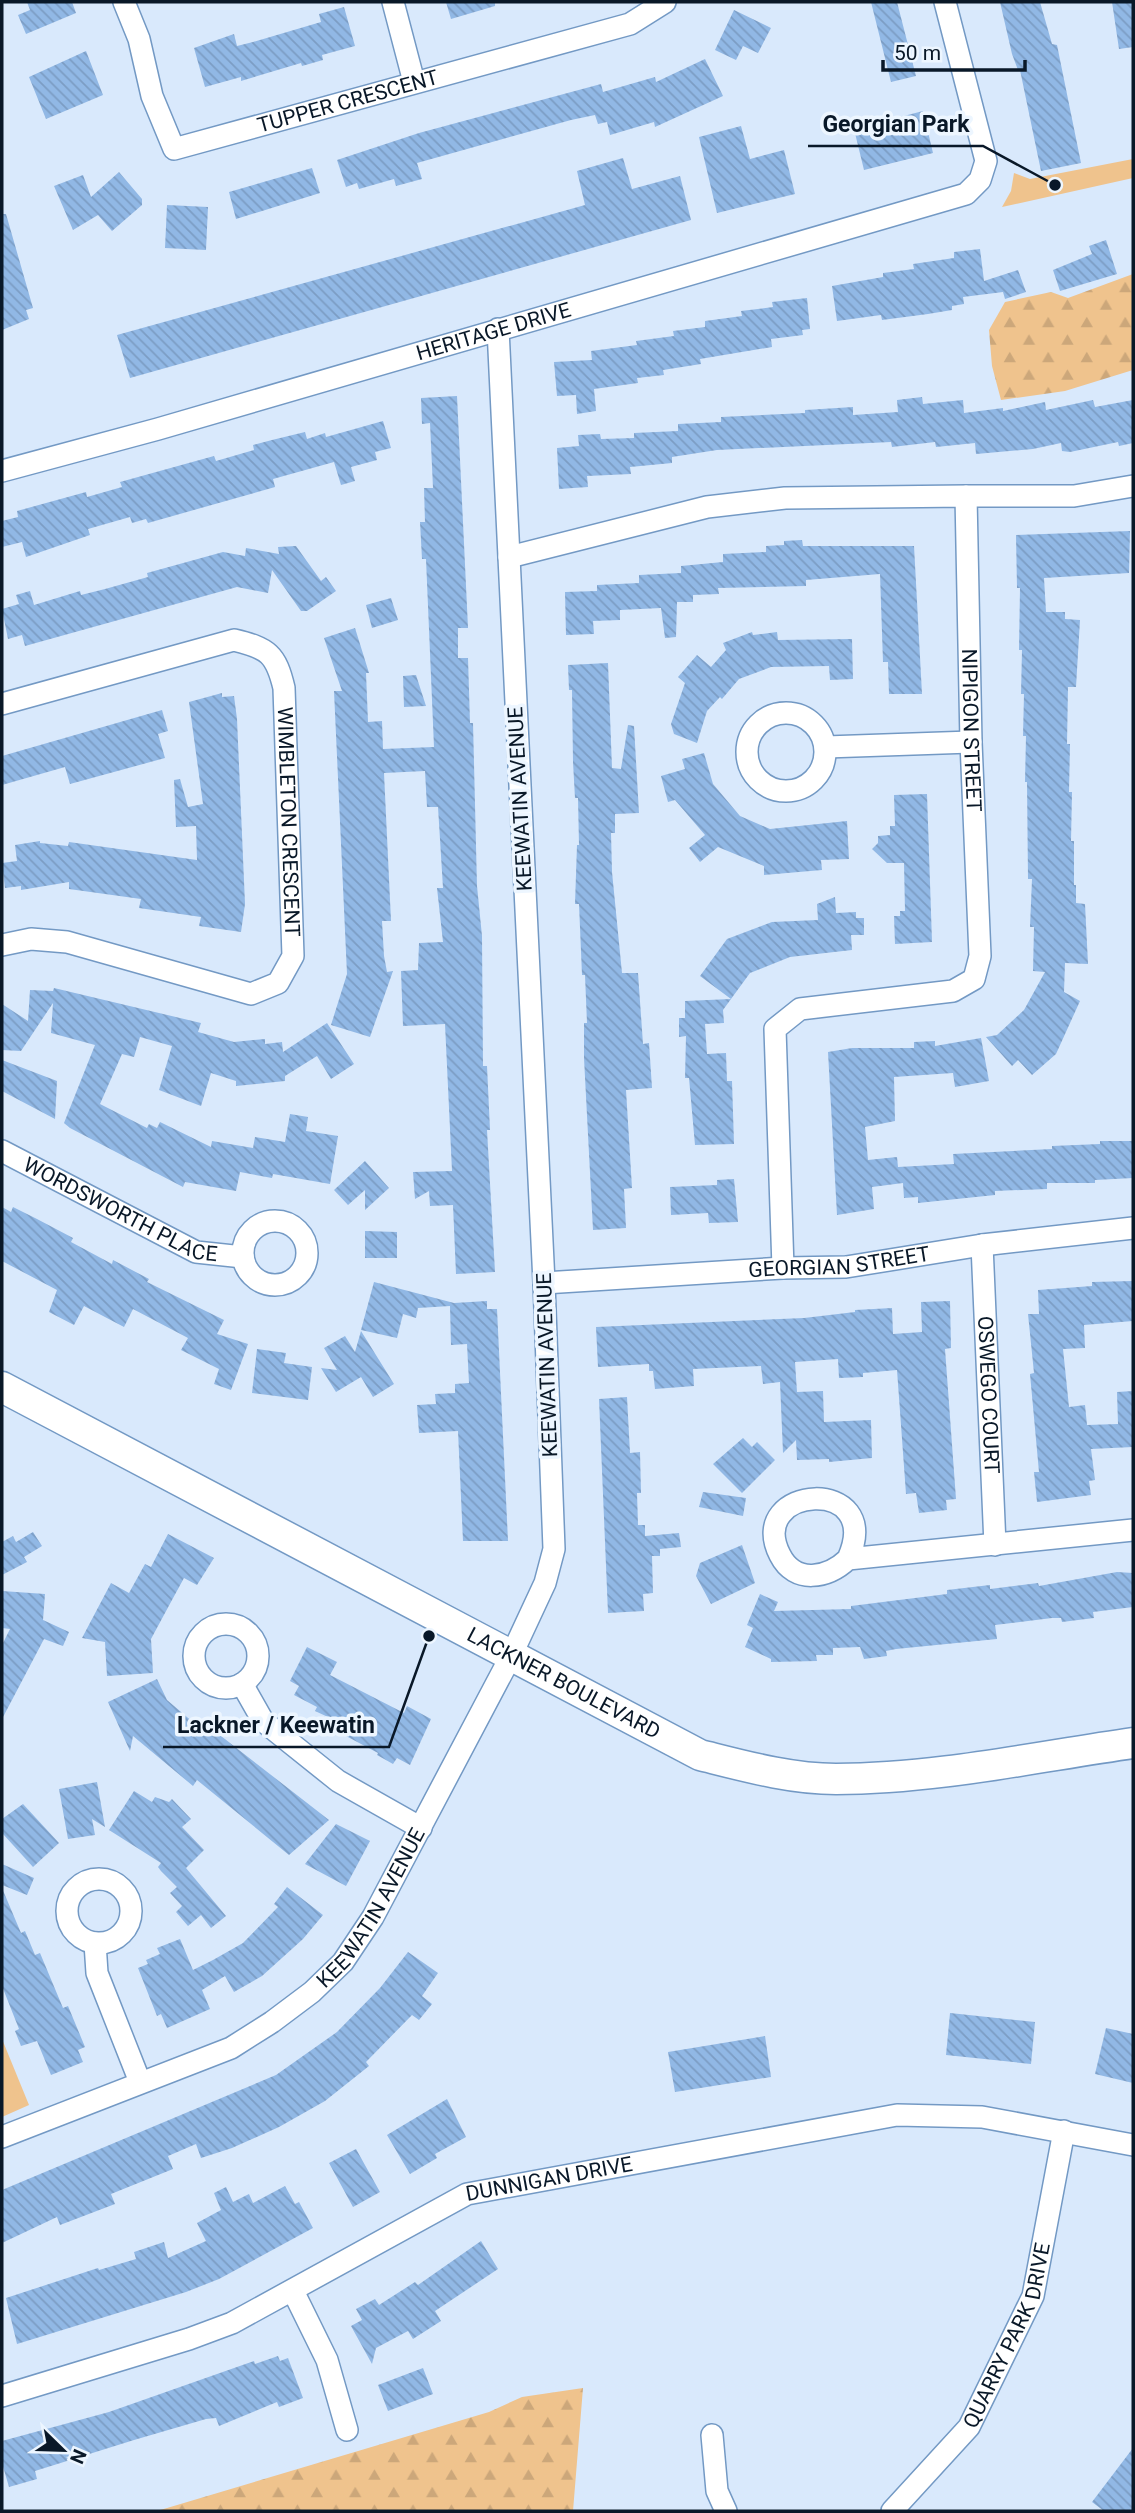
<svg xmlns="http://www.w3.org/2000/svg" width="1135" height="2513" font-family="Roboto,sans-serif">
	<style>
		.forest { fill: url(#forest-firs) }
		.park { fill: #efc38d }
		.building { fill: url(#building-back-hatch) }
		.lines { fill: none; stroke-linecap: round; stroke-linejoin: round }
		.street-casing { stroke: #7399c4; stroke-width: 24 }
		.secondary-casing { stroke: #7399c4; stroke-width: 33 }
		.street { stroke: #fff; stroke-width: 21 }
		.secondary { stroke: #fff; stroke-width: 30 }
		.labels { text-anchor: middle; stroke-width: 7; stroke-linejoin: round; paint-order: stroke }
		.street-label { font-size: 21px; fill: #091828; stroke: #edf6ff }
		.leader { fill: none; stroke: #091828; stroke-width: 2.5 }
		.callout-dot { fill: #091828; stroke: #edf6ff; stroke-width: 2.5 }
		.callout-label { font-size: 23px; text-anchor: middle; font-weight: bold; fill: #091828; stroke: #edf6ff; stroke-width: 7; stroke-linejoin: round; paint-order: stroke }
	</style>
	<defs>
		<pattern id="forest-firs" width="22" height="20" patternUnits="userSpaceOnUse" patternTransform="scale(1.75)"><rect width="22" height="20" fill="#efc38d"/><path d="M5 1l3.5 6h-7zM16 11l3.5 6h-7z" fill="#cca77a"/></pattern>
		<pattern id="building-back-hatch" width="6" height="6" patternUnits="userSpaceOnUse" patternTransform="scale(1.75)"><rect width="6" height="6" fill="#91b8e5"/><path d="M-1 5l2 2M0 0l6 6M5-1l2 2" fill="none" stroke="#7c9dc4"/></pattern>
	</defs>
	<rect width="100%" height="100%" fill="#d9e9fc"/>
	<path class="forest" d="M1133 274V370L1065 391 1001 400 992 366 989 330 1005 302 1051 292 1068 298Z
		M583 2388 573 2511H157L489 2412 522 2397Z"/>
	<path class="park" d="M1133 159V178L1002 207 1011 191 1014 173 1030 179Z
		M2 2039 29 2105 2 2117Z"/>
	<path class="building" d="M27 2H72L76 13 26 34 18 15 30 10Z
		M446 2H495V6L451 19Z
		M871 2H897L916 76 891 82Z
		M1000 2H1040L1052 44 1057 45 1081 163 1041 171 1020 70H1018L1012 54Z
		M1112 2H1133V47L1119 49Z
		M344 7 355 46 322 55 323 60 302 66 301 63 241 81V77L205 87 194 48 234 34 237 46 253 42 321 22 319 14Z
		M734 10 771 28 758 53 743 46 736 60 715 50Z
		M86 51 103 95 46 119 29 77Z
		M705 59 723 96 655 127 654 122 610 135 607 122 598 124 595 115 571 120 417 163 422 179 396 186 394 179 359 189 357 183 346 187 337 160 419 133 601 84 603 92 655 77 656 82Z
		M923 111 933 153 864 170 854 129Z
		M741 126 750 159 784 150 795 194 717 213 699 137Z
		M623 158 632 189 680 176 691 220 130 378 117 335 585 205 577 171Z
		M312 168 320 193 236 219 229 192Z
		M119 172 142 199V205L112 231 98 215 73 230 54 186 83 175 91 197Z
		M167 205 208 207 206 250 165 248Z
		M2 214H6L33 308 26 310 29 319 2 330Z
		M1106 240 1117 274 1060 291 1053 270 1092 254 1089 246Z
		M980 249 984 281 1018 270 1026 292 1005 299 1003 292 963 297 964 304 952 306V310L928 314 882 320 881 315 837 321 832 286 883 277V273L914 269 913 264 954 258V252Z
		M807 298 810 329 802 330 803 335 771 339 772 347 700 359 701 364 663 370 664 375 637 378 638 383 594 389 596 411 577 414 576 395 557 396 554 362 592 360 591 351 637 345 636 341 674 336 673 331 705 327V321L742 316 741 311 773 307 772 302Z
		M457 396 468 628H458V658H468L470 723H473L477 886 482 936 483 1066H487L490 1130H487L495 1272 456 1274 453 1205 430 1206 429 1191 415 1199 413 1172 452 1171 445 1024 403 1026 401 971 418 970 419 943 443 942 437 888H443L438 807H427L425 771 384 773 391 921H382L384 956 387 972 393 971 370 1037 331 1025 347 974 334 691H342L324 638 355 628 369 673H366L368 722 382 721 383 749 434 747 426 559H422L420 522H425L424 488H433L430 423 422 424 421 398Z
		M922 397 923 404 963 400 964 413 1003 408V411L1045 402 1046 410 1093 400 1095 407 1133 400V443L1119 446 1118 442 1070 452 1062 451 1061 443 1033 449 976 454 975 443 936 447 935 442 892 447 891 442 717 450 672 457V463L630 467 631 474 587 476 588 487 559 489 557 448 579 446 578 435 600 434 601 439 634 438V433L678 431V424L721 422V417L805 413V410L853 407V415L898 412 897 400Z
		M383 421 391 448 375 452 377 460 351 467 355 481 341 485 334 462 273 479 275 487 148 523 146 519 132 523 130 517 88 529 90 535 26 557 22 542 2 547V521L18 517 17 511 86 492 87 497 122 487 120 482 214 456 216 461 254 450 253 445 272 440 305 432 307 439 325 433 326 437Z
		M1130 531 1129 573 1044 578 1046 612H1065V619L1080 620 1076 687H1068L1067 744H1070L1069 792H1072L1071 841H1074V885H1076V903L1085 904 1088 964 1065 963 1064 992 1080 1001 1056 1054 1032 1075 1018 1060 1012 1066 986 1037 997 1035 1024 1010 1045 972 1033 971 1034 927H1030L1032 879H1028L1027 782H1025L1026 736H1023L1024 694H1021L1022 650H1019L1020 588H1017L1016 535Z
		M802 540 803 546H914L922 694H889L888 662H883L880 574 806 580V586L718 588 719 594 693 595V602H677L676 637 665 638 661 608 620 610V620L593 621 594 634 566 635 565 592 597 591V585L639 583V575L681 573V566L723 562V554L766 552V546L784 545V541Z
		M296 546 321 581 326 577 336 591 307 611H301L272 570 268 593 237 587 25 646 22 635 8 639 2 609 19 604 16 595 30 591 34 605 80 591 81 595 105 589 148 577 147 573 223 552 245 556 246 548 279 554 278 547Z
		M391 598 398 620 372 628 366 605Z
		M752 632 753 635 777 632 778 640 852 639 853 679 830 680 829 666 771 667 739 679 722 699 720 697 707 711 697 743 674 734 671 724 685 683 678 677 697 655 711 667 726 650 723 643Z
		M608 663 612 768 621 769 628 725 634 726 639 813 615 814V833H611L612 872 622 973H638L643 1044 649 1043 652 1088 626 1090 632 1188 624 1189 626 1228 593 1230 584 1058V1023H587L585 975H582L579 904H575L577 845H579L578 798H575L573 762 572 690H569L568 665Z
		M416 675 426 706 404 707 403 676Z
		M222 693V697L234 696 237 719 245 904 241 932 199 926 201 917 139 908 141 899 69 889V882L21 890V886L5 888 2 863 17 861 15 845 40 841V843L68 846 69 842 197 860 196 826 176 827 174 780 180 779 188 807 203 804 189 702Z
		M162 710 168 731 158 734 165 758 70 784 65 767 2 785V756Z
		M704 753 713 784 740 816 770 829 847 821 849 859 821 860 822 870 764 875V866L718 847 700 862 689 848 705 835 675 800 668 802 661 776 685 769 682 759Z
		M927 794 932 942 895 944 894 916H900V911H905L904 863H887L872 849 878 843V836L890 835V826H895L894 795Z
		M835 897 836 913 856 912V918H864V935H851L852 950 790 957 750 973 731 999 700 976 727 939 772 922 818 920 817 904Z
		M54 988 201 1023 198 1032 234 1042 265 1039V1044L282 1042 283 1052 327 1023 354 1064 331 1079 317 1056 285 1076V1081L236 1086V1081L211 1073 201 1106 159 1090 172 1046 140 1037 134 1057 122 1054 100 1104 147 1128 149 1124 157 1128 160 1122 211 1147 212 1141 253 1148 255 1137 285 1142 290 1114 308 1117 306 1131 338 1136 330 1184 273 1174 272 1178 240 1172 236 1191 185 1182 183 1187 70 1128 64 1123 95 1045 51 1033 53 1003 21 1051 2 1050V1004L28 1021 30 990 53 991Z
		M731 999 723 1010 724 1023 705 1024 707 1054 726 1053 727 1081H732L734 1144 695 1145 689 1078H685L686 1036 679 1037V1018H685V1001Z
		M981 1038 989 1081 955 1087 953 1073 894 1077 895 1121 865 1127 868 1160 897 1157 898 1167 954 1164 953 1154 1052 1149V1146L1100 1144V1141H1133V1178L1095 1180V1183H1047V1189L995 1191V1195L918 1203V1197L904 1198 903 1183 872 1187 874 1209 837 1215 828 1052 852 1048H914V1042L935 1041V1046Z
		M2 1060 57 1081 55 1119 2 1091Z
		M365 1161 389 1188 365 1210V1190L348 1205 334 1190Z
		M734 1179 738 1222 709 1223 708 1213 671 1215 670 1187 717 1185V1180Z
		M2 1207 11 1212 13 1207 37 1219 73 1238 71 1242 112 1264 113 1260 149 1279 147 1282 224 1320 217 1334 248 1344 231 1390 214 1384 219 1369 181 1350 188 1338 133 1309 124 1327 84 1306 74 1325 49 1312 57 1290 2 1261Z
		M365 1231 397 1232V1258H365Z
		M1133 1281V1321L1084 1325 1085 1348 1063 1349 1069 1407 1085 1405 1087 1425 1118 1424 1117 1392 1133 1391V1447L1091 1449 1095 1480 1089 1481 1091 1495 1037 1502 1034 1472H1039L1030 1374 1034 1373 1028 1314H1039L1038 1290 1092 1286V1282Z
		M374 1282 454 1303 487 1301V1309H497L508 1541H463L458 1431 419 1433 417 1405 436 1404 435 1394 455 1393V1384L469 1383 467 1344 451 1345 450 1306 418 1308 416 1318 403 1314 397 1338 361 1330Z
		M950 1301 951 1348 945 1349 956 1499 946 1500 947 1510 919 1513 916 1493 906 1494 897 1370 863 1373V1377L839 1378 838 1359 795 1362 797 1392 823 1391 824 1422 871 1420 872 1458 829 1462V1459L797 1460 796 1440 783 1453 780 1382 763 1384 761 1366 693 1369 694 1386 655 1389 653 1371H649V1364L598 1367 596 1327 804 1318 855 1312V1310L892 1308 893 1334 922 1332 921 1302Z
		M361 1331 394 1384 373 1397 361 1377 336 1392 321 1368 337 1370 324 1348 345 1336 355 1352Z
		M257 1349 286 1353 284 1363 312 1367 308 1400 252 1393Z
		M627 1397 630 1453 640 1452 641 1493H637L638 1525H645V1536L679 1533 681 1547 660 1549V1556H652L653 1593 643 1594 644 1611 608 1613 599 1399Z
		M743 1438 752 1447 757 1442 775 1460 742 1493 713 1464Z
		M703 1492 746 1498 743 1516 699 1507Z
		M33 1532 42 1546 24 1557 27 1562 2 1575V1542L13 1536 16 1542Z
		M168 1534 214 1558 197 1585 184 1578 172 1600 151 1639 153 1673 107 1676 105 1642 82 1638 111 1583 129 1593 145 1564 151 1567Z
		M742 1545 755 1583 711 1604 696 1576 700 1563Z
		M1117 1572 1133 1573V1607L1093 1612 1094 1618 1062 1622 1061 1618H1052L995 1625 997 1639 896 1649 886 1651 887 1656 864 1659 860 1647 833 1648V1655H816L817 1661 771 1662V1659L745 1647 753 1628 747 1625 760 1594 778 1602 774 1611 851 1609V1606L947 1594V1590L990 1585V1589L1038 1583 1039 1586Z
		M2 1591 45 1594 43 1620 69 1632 63 1646 44 1639 2 1719V1645L10 1629 2 1628Z
		M307 1647 337 1662 330 1675 404 1713 407 1706 431 1719 410 1765 397 1758 393 1764 377 1755 378 1753 346 1736 348 1732 326 1721 328 1717 315 1711 317 1707 294 1695 299 1686 290 1681Z
		M157 1679 167 1700 201 1729 208 1732 212 1729 329 1820 289 1855 197 1780 193 1786 133 1736 130 1751 108 1702Z
		M97 1782 105 1827 92 1819 95 1835 68 1839 59 1789Z
		M134 1791 152 1802 155 1797 169 1802 172 1799 191 1819 182 1827 204 1850 186 1868 226 1916 211 1928 201 1915 188 1926 176 1912 182 1906 170 1893 177 1887 161 1871 158 1867 161 1863 109 1830Z
		M23 1804 59 1843 33 1867 3 1834 2 1819Z
		M336 1824 370 1841 346 1886 305 1864Z
		M2 1864 34 1878 27 1895 2 1885Z
		M287 1887 323 1915 303 1939 262 1976 234 1992 225 1976 202 1990 210 2009 167 2028 161 2014 157 2016 138 1968 148 1964 146 1960 160 1954 157 1948 180 1939 193 1970 213 1960 243 1943 278 1907 274 1904Z
		M2 1888 21 1933 25 1931 35 1955 40 1953 63 2008 68 2006 85 2047 78 2050 83 2062 51 2075 37 2041 21 2046 15 2031 19 2029 2 1986Z
		M408 1952 438 1973 422 1996 432 2004 419 2020 412 2015 366 2062 369 2066 325 2101 279 2127 232 2148 201 2158 196 2144 168 2156 173 2169 111 2194 115 2204 60 2225 57 2217 2 2243V2190L276 2075 337 2032 380 1988Z
		M950 2013 1035 2022 1031 2064 946 2055Z
		M1106 2028 1133 2034V2083L1095 2074Z
		M765 2036 771 2077 675 2092 668 2052Z
		M447 2099 466 2137 435 2154 437 2158 410 2174 387 2135Z
		M356 2149 380 2192 353 2207 329 2163Z
		M285 2186 295 2204 299 2202 313 2228 219 2279 186 2292 17 2344 6 2298 98 2268 99 2270 136 2259 134 2252 164 2242 168 2258 206 2241 197 2223 221 2210 214 2193 226 2187 233 2202 249 2194 253 2203Z
		M481 2241 498 2269 435 2311 441 2321 413 2339 408 2331 376 2348 372 2364 351 2326 362 2320 356 2309 375 2299 379 2305 415 2282 418 2285Z
		M278 2356 280 2361 288 2358 303 2398 279 2407 277 2402 219 2426 216 2418 206 2419 134 2440 35 2471 37 2479 9 2487 2 2463V2441L109 2412 254 2361 255 2364Z
		M423 2368 433 2394 388 2411 378 2385Z
		M1133 2448V2511H1104L1092 2502Z"/>
	<g class="lines">
		<g class="street-casing">
			<g id="street">
				<path id="s1" d="M124 2 139 39 152 96 174 149 630 24 665 2"/>
				<path d="M393 2 414 82"/>
				<path id="s2" d="M2 471 158 429 966 194 980 180 986 161 945 2"/>
				<path d="M966 496H1074L1133 486"/>
				<path id="s3" d="M509 557 707 507 785 498 966 496 971 742 980 956 974 979 953 991 800 1009 775 1029 783 1268"/>
				<path id="s4" d="M2 704 234 640C268 648 276 654 284 688L293 956 278 983 251 994 67 942 31 939 2 945"/>
				<circle cx="786" cy="752" r="39"/>
				<path d="M826 747 971 742"/>
				<path id="s5" d="M2 1151 196 1252 243 1257"/>
				<circle cx="275" cy="1253" r="32"/>
				<path id="s6" d="M982 1245 995 1545"/>
				<path id="s7" d="M544 1283 783 1268 846 1267 982 1245 1133 1228"/>
				<path d="M848 1559C886 1474 744 1485 780 1555 795 1585 828 1578 848 1559L1133 1530"/>
				<circle cx="226" cy="1656" r="32"/>
				<path d="M242 1684 263 1721 338 1781 421 1828"/>
				<circle cx="99" cy="1911" r="32"/>
				<path d="M95 1943 97 1973 140 2082"/>
				<path id="s8" d="M2 2137 231 2048 272 2022 312 1992 343 1962 373 1917 511 1656 545 1583 554 1549 544 1283 498 329"/>
				<path d="M293 2291 327 2360 347 2430"/>
				<path id="s9" d="M2 2396 189 2339 232 2323 467 2194 897 2115 982 2117 1133 2145"/>
				<path d="M712 2435 717 2491 726 2511"/>
				<path id="s10" d="M892 2511 969 2427 1033 2296 1064 2131"/>
			</g>
		</g>
		<g class="secondary-casing">
			<g id="secondary">
				<path id="s11" d="M2 1387 700 1755C744 1766 790 1779 836 1779 935 1779 1035 1757 1133 1743"/>
			</g>
		</g>
		<use href="#street" class="street"/>
		<use href="#secondary" class="secondary"/>
	</g>
	<g class="labels">
		<g class="street-label">
			<text dy="7" stroke="none"><textPath href="#s1" startOffset="336">TUPPER CRESCENT</textPath></text>
			<text dy="7" stroke="none"><textPath href="#s2" startOffset="511">HERITAGE DRIVE</textPath></text>
			<text dy="7" stroke="none"><textPath href="#s3" startOffset="698">NIPIGON STREET</textPath></text>
			<text transform="translate(520 799) rotate(-93)" y="7">KEEWATIN AVENUE</text>
			<text dy="7" stroke="none"><textPath href="#s4" startOffset="450">WIMBLETON CRESCENT</textPath></text>
			<text dy="7" stroke="none"><textPath href="#s5" startOffset="133">WORDSWORTH PLACE</textPath></text>
			<text dy="7" stroke="none"><textPath href="#s7" startOffset="296">GEORGIAN STREET</textPath></text>
			<text transform="translate(547 1365) rotate(-92)" y="7">KEEWATIN AVENUE</text>
			<text dy="7" stroke="none"><textPath href="#s6" startOffset="150">OSWEGO COURT</textPath></text>
			<text dy="7" stroke="none"><textPath href="#s11" startOffset="635">LACKNER BOULEVARD</textPath></text>
			<text dy="7" stroke="none"><textPath href="#s8" startOffset="448">KEEWATIN AVENUE</textPath></text>
			<text dy="7" stroke="none"><textPath href="#s9" startOffset="593">DUNNIGAN DRIVE</textPath></text>
			<text dy="7" stroke="none"><textPath href="#s10" startOffset="214">QUARRY PARK DRIVE</textPath></text>
		</g>
	</g>
	<path class="leader" d="M1055 185L983 146H808M429 1636L389 1747H163"/>
	<g class="callout-dot">
		<circle cx="1055" cy="185" r="7"/>
		<circle cx="429" cy="1636" r="7"/>
	</g>
	<g class="callout-label">
		<text x="896" y="132">Georgian Park</text>
		<text x="276" y="1733">Lackner / Keewatin</text>
	</g>
	<rect width="1135" height="2513" fill="none" stroke="#091828" stroke-width="7"/>
	<g transform="translate(63 2450) rotate(113)" stroke="#edf6ff" stroke-width="5" paint-order="stroke">
	<path d="M0-5L12 26L0 18L-12 26Z" fill="#091828"/>
	<text y="-10" font-size="19" font-weight="bold" text-anchor="middle" fill="#091828">N</text>
	</g>
	<path d="M883 60v10h142v-10" fill="none" stroke="#091828" stroke-width="3.5"/>
	<text x="894" y="60" font-size="21" fill="#091828" stroke="#edf6ff" stroke-width="5" paint-order="stroke">50 m</text>
</svg>
